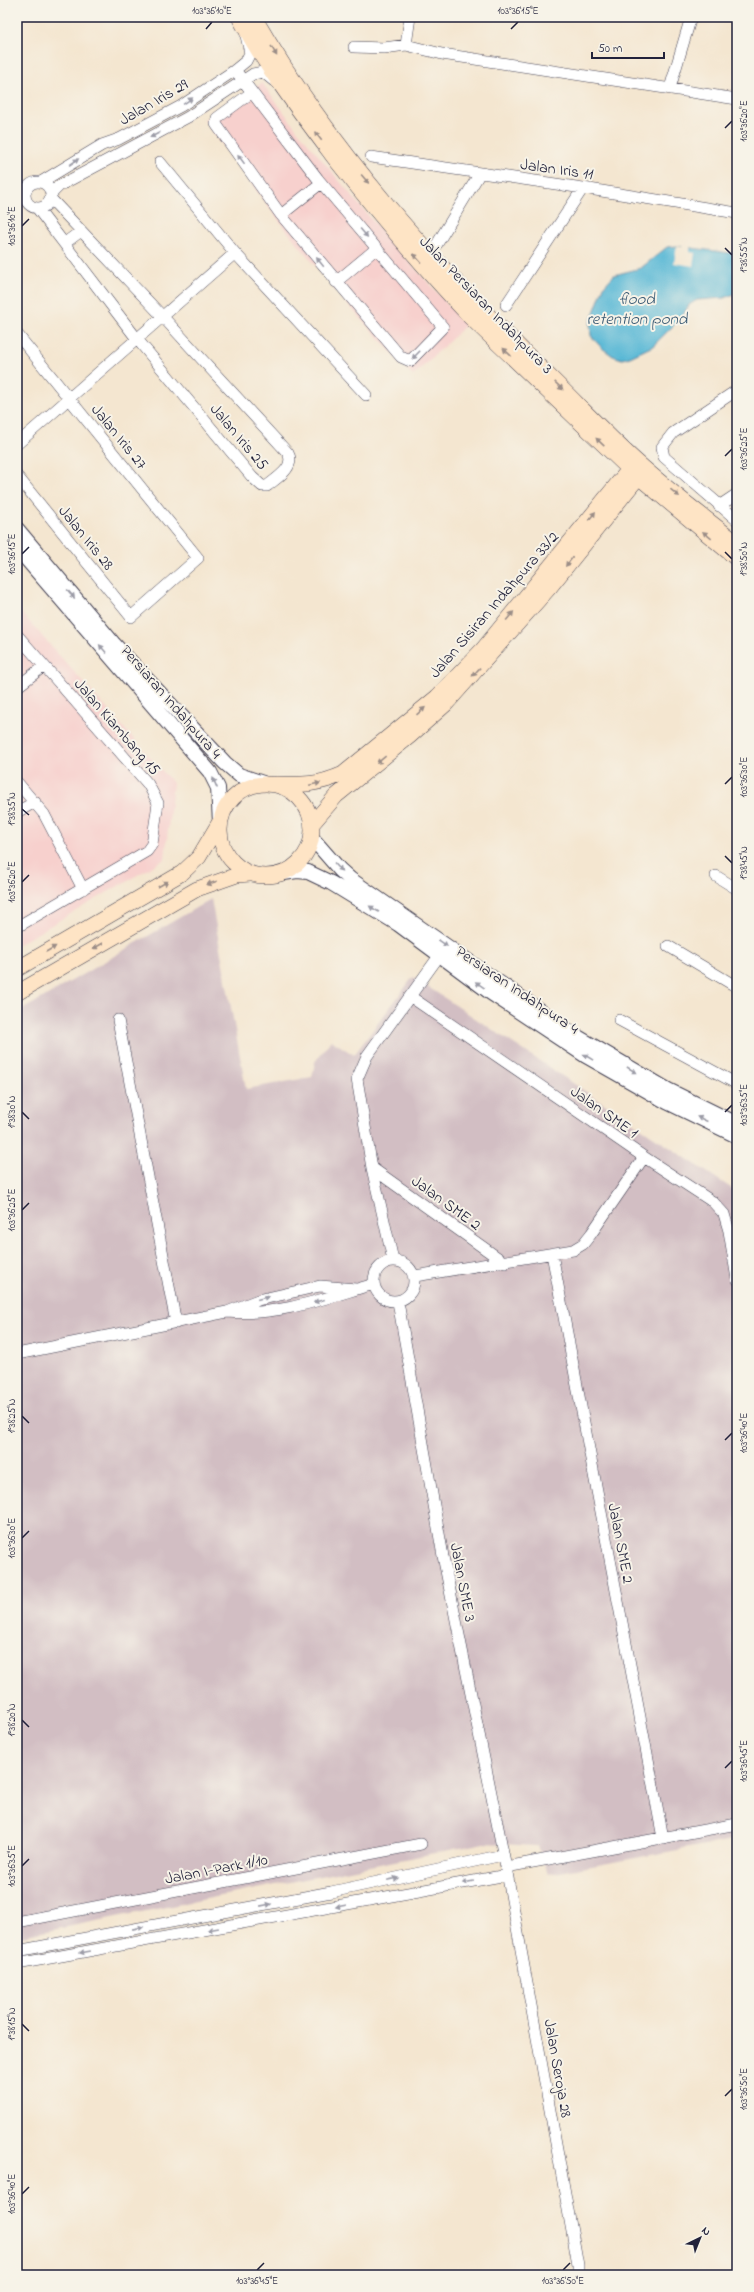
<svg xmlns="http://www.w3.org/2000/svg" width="754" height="2292" font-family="'Indie Flower',sans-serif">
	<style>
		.built { fill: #f7d0cd }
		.industrial { fill: #d2bec3 }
		.water { fill: #57b7d5; stroke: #3c6c88 }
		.pier { fill: #f4e6d0 }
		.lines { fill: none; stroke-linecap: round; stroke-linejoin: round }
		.minor-casing { stroke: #423f51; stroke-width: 12 }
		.tertiary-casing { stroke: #423f51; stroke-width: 16 }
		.secondary-casing { stroke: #423f51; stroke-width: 16 }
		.minor { stroke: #fff; stroke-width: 11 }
		.tertiary { stroke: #fff; stroke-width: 14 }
		.secondary { stroke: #fee4c5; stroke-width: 15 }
		.oneway { fill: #9b8d87 }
		.oneway2 { fill: #9c9ca7 }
		.ticks { fill: none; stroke: #22223b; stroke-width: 1.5 }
		.labels { text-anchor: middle; stroke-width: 4; stroke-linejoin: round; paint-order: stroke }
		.street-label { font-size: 16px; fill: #22223b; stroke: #f7f3e8 }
		.water-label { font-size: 17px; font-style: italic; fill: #355671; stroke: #f7f3e8 }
		.neatline { fill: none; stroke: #22223b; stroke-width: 1.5 }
		.ticks-label { font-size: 10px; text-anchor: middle; fill: #22223b }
	</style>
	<rect width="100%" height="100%" fill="#f7f3e8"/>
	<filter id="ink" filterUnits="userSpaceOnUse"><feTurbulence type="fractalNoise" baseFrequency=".025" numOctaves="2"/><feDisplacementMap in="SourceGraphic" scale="8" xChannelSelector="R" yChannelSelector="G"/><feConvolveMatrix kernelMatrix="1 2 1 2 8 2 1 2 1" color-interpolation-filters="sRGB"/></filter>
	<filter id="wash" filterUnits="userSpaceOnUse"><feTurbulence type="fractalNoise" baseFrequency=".012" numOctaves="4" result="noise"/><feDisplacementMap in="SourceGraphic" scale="16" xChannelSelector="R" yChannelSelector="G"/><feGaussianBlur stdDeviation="0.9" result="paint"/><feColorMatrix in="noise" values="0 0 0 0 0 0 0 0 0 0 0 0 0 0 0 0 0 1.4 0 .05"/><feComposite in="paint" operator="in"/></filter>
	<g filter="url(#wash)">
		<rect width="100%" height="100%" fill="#f4e6d0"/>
		<path class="built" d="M262 83 298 131 372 220 466 325 413 376 343 299 283 226 204 120Z
			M17 608 173 783 165 859 17 945Z"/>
		<path class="industrial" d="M211 899 246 1089 312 1077 315 1062 331 1040 354 1055 413 977 737 1192V1839L549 1874 537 1846 484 1843 17 1937V1013Z"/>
		<path class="water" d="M677 246 737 254V293L724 298 697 300 689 305 681 318 653 346 630 357 622 359 613 356 602 348 591 336 590 323 604 286 614 275 641 268 667 247Z"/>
		<path class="pier" d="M683 245 690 247V252L695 253 693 266 674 263 677 246 682 247Z"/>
	</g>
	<g filter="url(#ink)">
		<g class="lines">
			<g class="minor-casing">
				<path id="minor" d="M406 45 410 17
					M354 47 384 48 406 45 442 54 737 99
					M235 70 318 179 443 327 410 361 401 357 281 215 216 124 217 118 251 93
					M670 88 691 17
					M371 157 583 188 737 213
					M160 162 235 253 366 395
					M41 182 102 145 119 139 181 106 235 70 246 61 250 53 246 36
					M25 195a13 13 0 1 1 26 0a13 13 0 1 1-26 0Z
					M51 194 59 186 188 117 253 74 263 72 274 81
					M37 208 137 339 252 477 262 486H267C277 478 296 467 288 453L163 317 50 198
					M281 215 321 183
					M65 243 81 231
					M437 244 480 173
					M336 282 377 248
					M506 305 583 188
					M17 334 198 558 131 617 17 476
					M737 390 673 433 662 447 664 457 737 520
					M17 444 235 253
					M719 506 737 494
					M17 635 148 784 158 803 152 844 147 851 17 927
					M17 687 44 666
					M17 782 44 814 83 889
					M17 812 35 802
					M716 876 737 889
					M668 946 737 987
					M411 997 644 1157 713 1202 724 1214 729 1231 737 1279
					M118 1020 176 1323
					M619 1020 737 1084
					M372 1168 505 1263
					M552 1254 663 1838
					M393 1260 372 1168 357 1079 367 1056 439 956
					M374 1281a20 20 0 1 1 40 0a20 20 0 1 1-40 0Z
					M415 1276 573 1250 583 1244 591 1234 644 1157
					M398 1302 443 1556 506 1867 578 2265V2275
					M227 1312C280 1316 325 1298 374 1284
					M17 1354 227 1312 258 1300 320 1286 356 1289
					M506 1867 737 1824
					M17 1922 421 1844
					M17 1951 331 1892 503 1855
					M17 1964 507 1875"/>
			</g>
			<g class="tertiary-casing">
				<path id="tertiary" d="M17 529 113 643 225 763 239 775 263 783
					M17 548 210 772 218 788 220 822
					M312 838 340 870 350 879 576 1036 668 1090 737 1124
					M284 873 297 871 308 872 331 883 398 924 491 993 586 1056 667 1102 737 1136"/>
			</g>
			<g class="secondary-casing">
				<path id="secondary" d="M239 17C265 66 299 111 332 155 376 211 422 266 471 318L629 469 737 559
					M254 17C332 152 435 265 546 373 576 402 605 433 636 461 668 490 703 516 737 543
					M220 830a46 46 0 1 1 92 0a46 46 0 1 1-92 0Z
					M276 784C303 785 318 785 343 774L437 697 483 649 635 462
					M312 824 336 796 410 736 446 704 550 587 644 470
					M17 969 182 873 199 857 219 823
					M17 993 197 889 237 875 250 874"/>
			</g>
			<use href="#minor" class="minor"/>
			<use href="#tertiary" class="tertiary"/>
			<use href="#secondary" class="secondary"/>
		</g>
		<defs><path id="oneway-solid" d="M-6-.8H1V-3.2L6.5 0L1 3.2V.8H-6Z"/></defs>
		<g class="oneway">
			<use href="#oneway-solid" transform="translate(274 51) rotate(60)"/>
			<use href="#oneway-solid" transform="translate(318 136) rotate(-128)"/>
			<use href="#oneway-solid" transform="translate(365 179) rotate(50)"/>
			<use href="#oneway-solid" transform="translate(417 258) rotate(-132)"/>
			<use href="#oneway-solid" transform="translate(507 352) rotate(-136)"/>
			<use href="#oneway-solid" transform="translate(559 386) rotate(44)"/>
			<use href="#oneway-solid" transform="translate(600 442) rotate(-136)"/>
			<use href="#oneway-solid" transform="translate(675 493) rotate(39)"/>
			<use href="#oneway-solid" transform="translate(592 516) rotate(-52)"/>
			<use href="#oneway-solid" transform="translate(707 535) rotate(-141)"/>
			<use href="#oneway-solid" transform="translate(569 562) rotate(128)"/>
			<use href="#oneway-solid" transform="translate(510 616) rotate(-50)"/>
			<use href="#oneway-solid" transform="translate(476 672) rotate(133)"/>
			<use href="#oneway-solid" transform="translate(421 711) rotate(-41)"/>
			<use href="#oneway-solid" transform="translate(381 760) rotate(141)"/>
			<use href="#oneway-solid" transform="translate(315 784) rotate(-12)"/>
			<use href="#oneway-solid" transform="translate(212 883) rotate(160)"/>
			<use href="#oneway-solid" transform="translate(163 884) rotate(-30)"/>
			<use href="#oneway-solid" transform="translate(98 946) rotate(150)"/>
			<use href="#oneway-solid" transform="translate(51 949) rotate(-30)"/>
		</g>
		<g class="oneway2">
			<use href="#oneway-solid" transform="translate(188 101) rotate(-34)"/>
			<use href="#oneway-solid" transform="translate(155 135) rotate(152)"/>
			<use href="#oneway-solid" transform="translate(241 159) rotate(-126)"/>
			<use href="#oneway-solid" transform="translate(74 162) rotate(-34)"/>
			<use href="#oneway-solid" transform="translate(364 233) rotate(50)"/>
			<use href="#oneway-solid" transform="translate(320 262) rotate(-129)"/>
			<use href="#oneway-solid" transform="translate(416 355) rotate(134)"/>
			<use href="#oneway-solid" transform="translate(71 594) rotate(50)"/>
			<use href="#oneway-solid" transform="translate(103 649) rotate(-131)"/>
			<use href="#oneway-solid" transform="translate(215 783) rotate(-113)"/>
			<use href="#oneway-solid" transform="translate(338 867) rotate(48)"/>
			<use href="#oneway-solid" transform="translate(374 909) rotate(-148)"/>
			<use href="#oneway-solid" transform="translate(443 943) rotate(35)"/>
			<use href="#oneway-solid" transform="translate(480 985) rotate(-145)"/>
			<use href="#oneway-solid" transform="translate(588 1057) rotate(-149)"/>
			<use href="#oneway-solid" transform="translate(632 1070) rotate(30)"/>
			<use href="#oneway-solid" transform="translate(702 1119) rotate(-155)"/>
			<use href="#oneway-solid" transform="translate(263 1298) rotate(-14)"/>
			<use href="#oneway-solid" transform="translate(319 1301) rotate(166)"/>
			<use href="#oneway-solid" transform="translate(393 1879) rotate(-12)"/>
			<use href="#oneway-solid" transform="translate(468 1882) rotate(170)"/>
			<use href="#oneway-solid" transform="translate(266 1905) rotate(-11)"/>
			<use href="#oneway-solid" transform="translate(341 1906) rotate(170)"/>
			<use href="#oneway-solid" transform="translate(138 1928) rotate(-11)"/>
			<use href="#oneway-solid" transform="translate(213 1929) rotate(170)"/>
			<use href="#oneway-solid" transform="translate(85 1952) rotate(170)"/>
		</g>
	</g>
	<path class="ticks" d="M206 29 212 22M511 29 518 22M725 128 732 121M22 226 29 219M725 248 732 255M725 456 732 449M725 552 732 559M22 554 29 547M725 784 732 777M22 809 29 815M725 856 732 863M22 882 29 875M22 1112 29 1119M725 1112 732 1105M22 1210 29 1203M22 1416 29 1423M725 1440 732 1433M22 1538 29 1531M22 1720 29 1727M725 1768 732 1761M22 1866 29 1859M22 2024 29 2031M725 2096 732 2089M22 2194 29 2187M257 2270 264 2263M563 2270 570 2263"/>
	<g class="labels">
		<g class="street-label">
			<text transform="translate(153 101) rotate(-30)" y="6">Jalan Iris 29</text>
			<text transform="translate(557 168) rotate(8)" y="6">Jalan Iris 11</text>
			<text transform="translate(487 304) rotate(46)" y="6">Jalan Persiaran Indahpura 3</text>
			<text transform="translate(120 436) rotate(51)" y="6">Jalan Iris 27</text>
			<text transform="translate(240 436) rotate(50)" y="6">Jalan Iris 25</text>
			<text transform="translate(87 537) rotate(51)" y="6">Jalan Iris 28</text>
			<text transform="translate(493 604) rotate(-49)" y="6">Jalan Sisiran Indahpura 33/2</text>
			<text transform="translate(172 701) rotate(49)" y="6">Persiaran Indahpura 4</text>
			<text transform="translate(118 726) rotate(49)" y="6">Jalan Kiambang 15</text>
			<text transform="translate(518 989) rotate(34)" y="6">Persiaran Indahpura 4</text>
			<text transform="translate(605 1111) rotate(35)" y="6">Jalan SME 1</text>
			<text transform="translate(447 1202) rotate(36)" y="6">Jalan SME 2</text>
			<text transform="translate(622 1543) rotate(79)" y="6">Jalan SME 2</text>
			<text transform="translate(464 1582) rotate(79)" y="6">Jalan SME 3</text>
			<text transform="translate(216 1868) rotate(-11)" y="6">Jalan I-Park 1/10</text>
			<text transform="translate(559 2068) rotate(80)" y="6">Jalan Seroja 28</text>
		</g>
		<g class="water-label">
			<text x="637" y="304">flood<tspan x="637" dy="20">retention pond</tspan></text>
		</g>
	</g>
	<rect width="754" height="2292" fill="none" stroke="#f7f3e8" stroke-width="44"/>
	<g transform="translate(700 2238) rotate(43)" stroke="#f7f3e8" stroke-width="3" paint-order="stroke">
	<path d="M0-3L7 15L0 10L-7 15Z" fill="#22223b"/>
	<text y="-6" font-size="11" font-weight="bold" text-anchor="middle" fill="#22223b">N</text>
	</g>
	<path d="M592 52v6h72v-6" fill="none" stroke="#22223b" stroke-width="2"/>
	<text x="598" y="52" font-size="12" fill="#22223b" stroke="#f7f3e8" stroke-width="3" paint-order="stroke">50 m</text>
	<rect x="22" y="22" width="710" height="2248" class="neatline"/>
	<g class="ticks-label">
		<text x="212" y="14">103°36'10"E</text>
		<text x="518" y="14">103°36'15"E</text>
		<text transform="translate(743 121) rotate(-90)" y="4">103°36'20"E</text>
		<text transform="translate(11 226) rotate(-90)" y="4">103°36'10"E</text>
		<text transform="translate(743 255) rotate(-90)" y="4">1°38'55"N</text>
		<text transform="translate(743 449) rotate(-90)" y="4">103°36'25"E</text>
		<text transform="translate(11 554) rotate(-90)" y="4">103°36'15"E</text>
		<text transform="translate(743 559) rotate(-90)" y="4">1°38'50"N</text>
		<text transform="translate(743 777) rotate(-90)" y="4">103°36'30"E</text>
		<text transform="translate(11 809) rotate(-90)" y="4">1°38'35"N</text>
		<text transform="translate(743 863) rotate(-90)" y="4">1°38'45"N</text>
		<text transform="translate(11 882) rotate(-90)" y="4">103°36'20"E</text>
		<text transform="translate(743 1105) rotate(-90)" y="4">103°36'35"E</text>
		<text transform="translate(11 1112) rotate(-90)" y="4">1°38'30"N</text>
		<text transform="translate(11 1210) rotate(-90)" y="4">103°36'25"E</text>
		<text transform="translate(11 1416) rotate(-90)" y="4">1°38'25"N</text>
		<text transform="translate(743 1433) rotate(-90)" y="4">103°36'40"E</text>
		<text transform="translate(11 1538) rotate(-90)" y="4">103°36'30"E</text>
		<text transform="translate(11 1720) rotate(-90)" y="4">1°38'20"N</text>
		<text transform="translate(743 1761) rotate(-90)" y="4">103°36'45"E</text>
		<text transform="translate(11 1866) rotate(-90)" y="4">103°36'35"E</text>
		<text transform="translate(11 2024) rotate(-90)" y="4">1°38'15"N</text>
		<text transform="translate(743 2089) rotate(-90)" y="4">103°36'50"E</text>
		<text transform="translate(11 2194) rotate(-90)" y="4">103°36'40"E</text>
		<text x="257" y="2284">103°36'45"E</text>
		<text x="563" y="2284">103°36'50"E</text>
	</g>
</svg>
